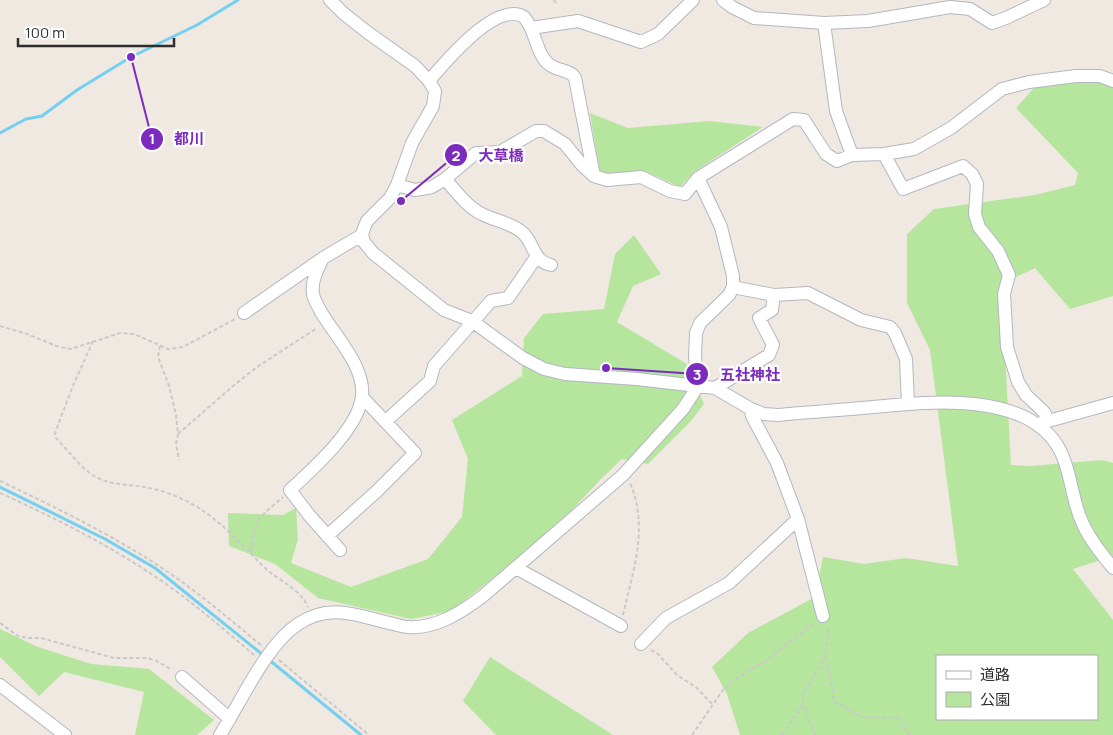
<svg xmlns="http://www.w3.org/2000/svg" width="1113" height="735" font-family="Manrope,'Noto Sans JP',sans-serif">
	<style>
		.green { fill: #b6e59e; fill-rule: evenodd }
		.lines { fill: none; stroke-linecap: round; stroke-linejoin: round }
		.stream { stroke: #75cff0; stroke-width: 3 }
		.minor-casing { stroke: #b4b7c1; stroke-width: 14 }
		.path { stroke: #c9c9c9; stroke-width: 2; stroke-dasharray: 4 2.5; stroke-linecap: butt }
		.minor { stroke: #fff; stroke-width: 12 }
		.leader { fill: none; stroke: #7b2cbf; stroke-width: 2 }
		.callout-dot { fill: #7b2cbf; stroke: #fff; stroke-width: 2 }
		.mark-label { font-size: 15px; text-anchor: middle; font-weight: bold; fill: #fff }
		.callout-label { font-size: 15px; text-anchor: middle; font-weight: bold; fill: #7b2cbf; stroke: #fff; stroke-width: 4.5; stroke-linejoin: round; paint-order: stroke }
	</style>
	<rect width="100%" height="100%" fill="#efe9e1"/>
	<path class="green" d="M1079 72 1113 84V296L1070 309 1035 268 1016 277 1002 301 1011 465 1030 466 1102 460 1113 463V556L1073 569 1113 620V735H740L727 694 712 667 748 633 815 597 823 557 864 564 906 558 958 566 930 350 907 303V234L934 209 1035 195 1075 185 1078 173 1016 108 1043 78ZM937 656H1097V719H937Z
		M590 113 628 128 709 121 763 127 695 171 680 187 647 172 600 173Z
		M634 235 661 274 633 286 617 322 687 364 704 404 690 422 648 464 622 459 602 478 551 532 451 611 411 619 318 598 275 564 229 546 228 513 283 515 296 508 298 539 291 563 351 587 428 559 462 517 468 459 452 420 522 376 524 338 543 314 604 309 615 254Z
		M0 629 38 647 91 664 149 669 214 720 197 735H135L144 692 64 672 39 696 0 657Z
		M490 657 613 735H496L463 701Z"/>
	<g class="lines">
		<path class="stream" d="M0 133 26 119 42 116 77 90 131 57 197 25 238 0
			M0 487 105 539 155 568 263 655
			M268 659 361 735"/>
		<g class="minor-casing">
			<path id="minor" d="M330 0 343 13 367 32 415 66 429 81 435 91 433 106 412 143 397 185 390 198 367 221 364 228 362 235 364 242 373 253 444 310 472 321 523 358 544 369 565 374 637 379 715 388 751 409 764 414 778 415C809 412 841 410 873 407 927 402 1022 391 1057 445 1070 466 1071 494 1080 517 1087 536 1100 552 1113 568
				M723 0 732 7 754 18 824 23 868 21 950 7 970 9 992 23 1006 18 1044 0
				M824 23 836 111 852 155
				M531 28 578 21 641 42 658 34 693 0
				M429 81C445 62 497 0 524 17 535 29 535 47 544 59 554 73 570 68 575 78L594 176
				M884 154 903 189 963 166 972 174 977 184 975 214 979 227 998 251 1009 275 1004 294 1007 347 1018 382 1026 395 1044 412 1048 421
				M445 179C456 191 467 207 482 214 495 221 513 223 524 234 535 246 533 261 551 265
				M397 185 415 190 432 187 445 179 476 153 500 152 536 131H544L565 144 582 165 594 176 607 180 641 177 670 191 685 194 698 178 793 119 804 120 826 154 837 161 852 155 884 154 914 149 951 128 1002 89 1029 82 1076 76H1100L1113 81
				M323 258C318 268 311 281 313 294 314 300 318 306 321 312 335 336 365 366 362 396 359 428 313 469 290 490L309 515 340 550
				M733 287 774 295 808 293 861 320 890 327 895 333 906 359 908 404
				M244 313 323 258 362 235
				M715 388 769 355 773 345 759 318 772 310 774 295
				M751 409 752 416 777 463 798 519 823 616
				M386 421 430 381 434 366 491 301 508 298 537 256
				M1041 423 1113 403
				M327 536 377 491 415 453 362 397
				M516 568 621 626
				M641 644 666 618 729 583 798 519
				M182 677 230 719
				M0 685 65 735
				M220 735C241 702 266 645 298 624 329 603 356 615 389 623 395 624 402 627 408 627 436 629 462 612 483 596L623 475 683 409 698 386 695 356 696 333 700 323 729 295 733 287V276L721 227 698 178"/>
		</g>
		<path class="path" d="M554 0 556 3
			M0 326 27 334 59 347 71 349 120 333 134 334 168 349 183 347 235 319
			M93 341 72 388 55 433 56 438C68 450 80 467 94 476 111 486 131 484 149 488 160 490 172 494 182 499 213 512 240 543 263 566 278 581 299 587 308 607
			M160 346 158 357 169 386 176 415 178 434 176 444 179 460
			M178 434 233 386 257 367 317 328
			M0 481C53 506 106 532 156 564 193 588 227 617 262 646
			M0 493C66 523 131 556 189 601 211 618 233 637 254 655
			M251 552C254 518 258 519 283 497
			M623 615C633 571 649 527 630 483
			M0 623 18 636 28 638H41L114 658H147L155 660 172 670
			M651 650 658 654 677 675 697 688 712 704
			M825 657C832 671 830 687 835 702L862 717 897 718 910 735
			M279 660 369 735
			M692 735 723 690 736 679 767 660 814 623
			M782 735 803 704
			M815 735 803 704V695L825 657 828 633 826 626"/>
		<use href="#minor" class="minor"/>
	</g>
	<path class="leader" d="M131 57L152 139M401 201L456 155M606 368L697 374"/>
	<g class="callout-dot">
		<circle cx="131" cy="57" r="5"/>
		<circle cx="401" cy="201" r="5"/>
		<circle cx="606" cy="368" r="5"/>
		<circle cx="152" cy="139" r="12"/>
		<circle cx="456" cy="155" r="12"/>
		<circle cx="697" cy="374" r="12"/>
	</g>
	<g class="mark-label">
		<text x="152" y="144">1</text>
		<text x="456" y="161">2</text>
		<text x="697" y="380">3</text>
	</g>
	<g class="callout-label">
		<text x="189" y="144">都川</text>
		<text x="501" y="161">大草橋</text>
		<text x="750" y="380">五社神社</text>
	</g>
	<rect x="936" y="655" width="162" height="65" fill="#ffffff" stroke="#ababab"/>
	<rect x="946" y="671" width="25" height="8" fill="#ffffff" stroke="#ababab"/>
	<text x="980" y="680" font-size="15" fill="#2e2e2e">道路</text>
	<rect x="946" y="692" width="25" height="15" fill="#b6e59e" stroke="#ababab"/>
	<text x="980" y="705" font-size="15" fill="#2e2e2e">公園</text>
	<path d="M18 38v8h156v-8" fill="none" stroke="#2e2e2e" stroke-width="2.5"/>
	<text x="25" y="38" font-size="15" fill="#2e2e2e" stroke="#ffffff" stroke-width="4" paint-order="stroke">100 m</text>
</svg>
